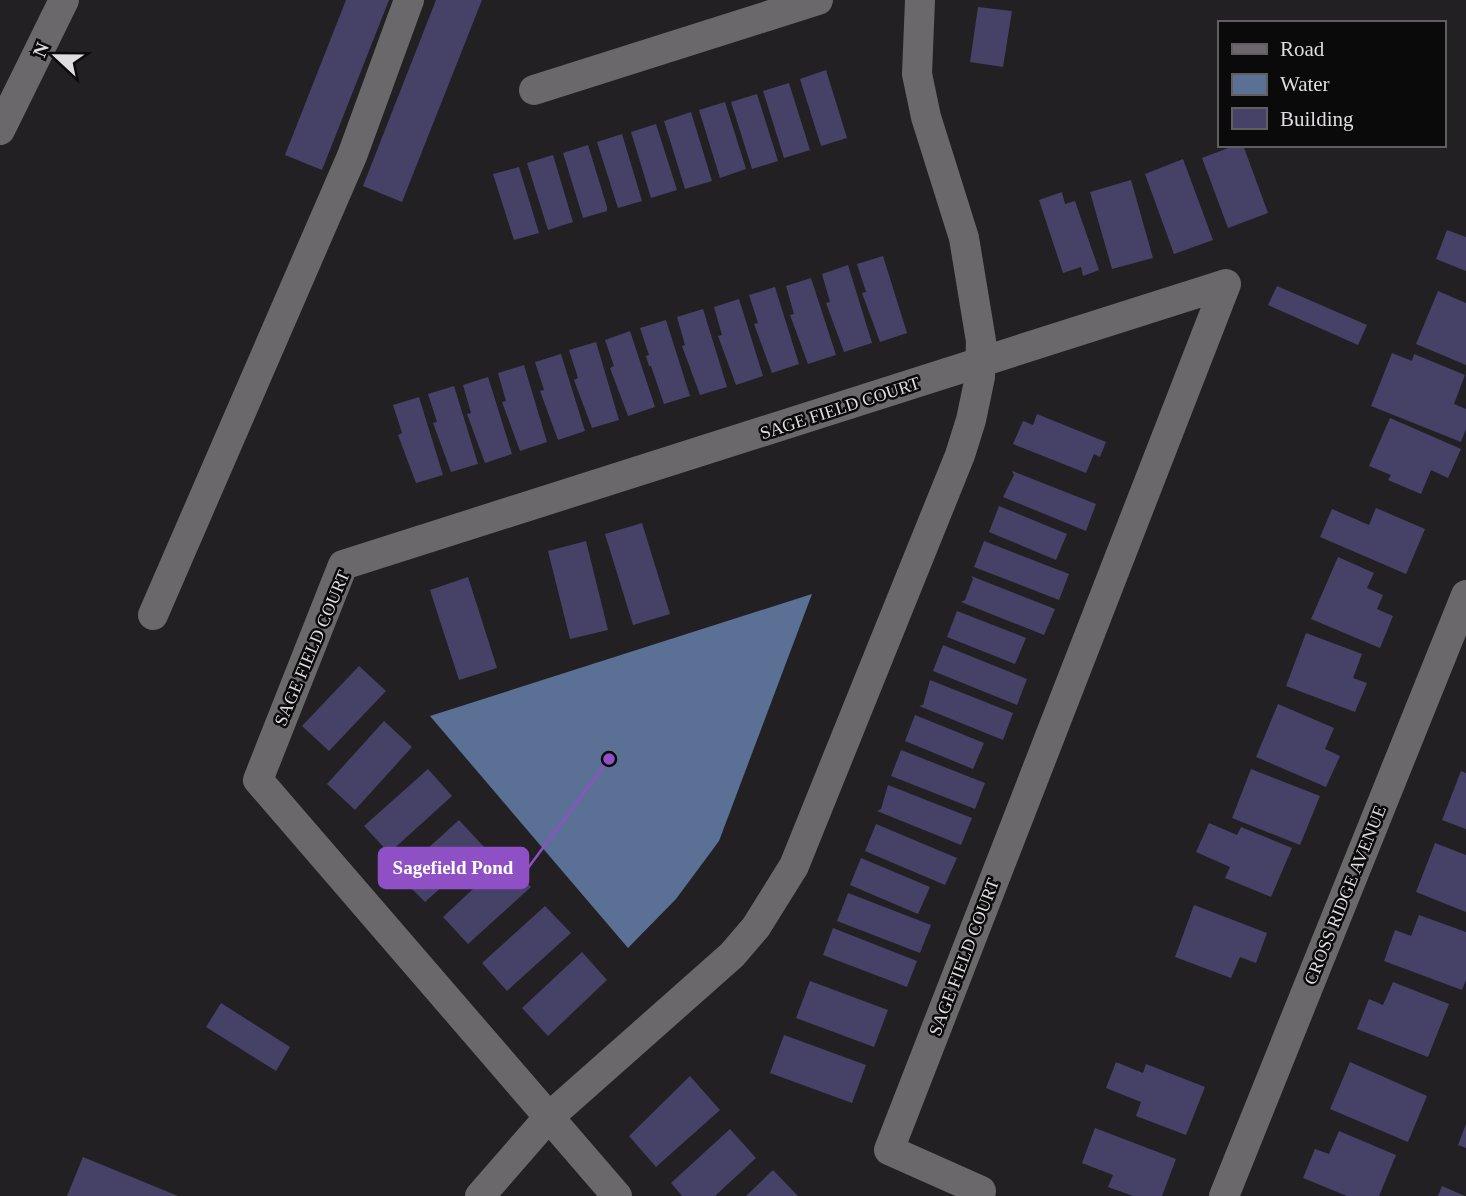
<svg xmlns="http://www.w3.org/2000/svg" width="1466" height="1196" font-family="Georgia,serif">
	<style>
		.water { fill: #5a7095 }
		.building { fill: #464167 }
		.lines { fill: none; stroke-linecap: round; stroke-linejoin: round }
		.minor { stroke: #6b686b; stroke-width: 30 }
		.labels { text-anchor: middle; stroke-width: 5; stroke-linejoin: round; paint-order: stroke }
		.street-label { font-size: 18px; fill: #dfdddf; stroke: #0b0a0b }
		.leader { fill: none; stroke: #8f4fc5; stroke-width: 2.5 }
		.callout-dot { fill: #8f4fc5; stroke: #0b0a0b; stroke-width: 2.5 }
		.callout { fill: #8f4fc5; stroke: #8f4fc5; stroke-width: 2.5 }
		.callout-label { font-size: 19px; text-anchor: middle; font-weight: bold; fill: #fff }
	</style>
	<rect width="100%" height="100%" fill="#222023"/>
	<path class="water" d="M812 594 719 841 676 899 628 948 430 716Z"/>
	<path class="building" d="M346 0H389L322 170 285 155Z
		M436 0H482L402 202 363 186Z
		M978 7 1012 11 1003 67 970 62Z
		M826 70 847 138 821 146 800 79Z
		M789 83 810 150 784 158 763 91Z
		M757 94 778 161 752 169 731 102Z
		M725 102 746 169 720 178 699 110Z
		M691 112 712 181 685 189 664 121Z
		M656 124 677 190 651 198 631 132Z
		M622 134 642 201 618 208 597 142Z
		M588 145 607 207V211L583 218 563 153Z
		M1236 145H1243L1268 213 1228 228 1202 158Z
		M553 155 573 222 548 230 527 163Z
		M1183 159 1213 240 1174 254 1145 174Z
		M519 167 539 233 514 240 493 174Z
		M1131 180 1153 258 1112 269 1090 192Z
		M1062 192 1065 204 1075 201 1099 270 1083 276 1081 267 1063 273 1039 200Z
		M1447 230 1466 237V271L1436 259Z
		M883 256 907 333 880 342 862 293 866 292 857 264Z
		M848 265 872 343 844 352 826 303 830 302 822 274Z
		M811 278 836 355 808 364 790 315 794 314 786 286Z
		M1277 286 1367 325 1358 345 1268 305Z
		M775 287 799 364 772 373 754 324 758 323 749 295Z
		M1438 291 1466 303V365L1416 344Z
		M739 299 763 376 736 385 718 336 722 335 714 307Z
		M703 309 727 387 700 395 682 346 685 345 677 317Z
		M666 320 690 396 664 404 651 366H649L646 356 649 355 640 328Z
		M630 331 655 407 628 416 610 368 614 366 605 340Z
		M596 342 619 420 592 428 574 380 578 378 569 350Z
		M1392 353 1412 361 1414 354 1465 375 1454 404 1466 409V429L1461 442 1371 406Z
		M561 354 585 431 558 440 540 391 544 390 535 362Z
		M524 365 547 442 520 451 502 402 506 401 498 373Z
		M488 377 512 454 485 463 467 414 471 413 463 385Z
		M454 386 478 464 451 472 433 423 437 422 428 394Z
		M419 397 443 475 416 483 398 435 402 433 393 405Z
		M1037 414 1106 442 1100 457 1094 454 1086 473 1013 444 1023 421 1033 425Z
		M1390 418 1461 449 1448 478 1431 470 1421 494 1388 480 1391 475 1369 466Z
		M1012 471 1096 504 1086 531 1003 497 1014 475Z
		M999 506 1067 534 1056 560 989 532Z
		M1376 508 1425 529 1406 574 1320 537 1332 509 1369 525Z
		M642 523 670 614 633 625 605 534Z
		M586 541 608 630 570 639 548 551Z
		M984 541 1069 574 1059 600 974 567Z
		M1338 557 1374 573 1367 588 1383 595 1377 609 1393 616 1380 648 1311 619Z
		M971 576 1055 609 1044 635 961 602 965 600 973 579Z
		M468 577 497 668 459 680 430 590Z
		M957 611 1026 638 1015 664 947 637Z
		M1306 633 1362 654 1353 678 1367 683 1355 712 1286 686Z
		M943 645 1027 679 1017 705 933 671Z
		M359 666 386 691 329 751 302 726Z
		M930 680 1013 713 1003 740 919 706 923 705Z
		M1278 704 1334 728 1325 749 1340 756 1326 787 1256 757Z
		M915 715 984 743 973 769 905 741Z
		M384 721 412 747 355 810 327 784Z
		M901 750 985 783 975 809 891 776Z
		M428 769 452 796 389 853 364 826Z
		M1251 769 1320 796 1300 845 1232 818Z
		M1461 771 1466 773V829L1442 820Z
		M888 785 972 818 961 845 877 811 881 809Z
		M459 820 485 848 425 902 407 884 414 878 405 869Z
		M1209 823 1237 835 1241 827 1292 848 1271 897 1225 878 1230 867 1196 852Z
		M876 824 957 858 945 885 865 851Z
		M1435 843 1466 855V912L1416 892Z
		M861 858 930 887 918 914 850 885Z
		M505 859 531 887 468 944 443 917Z
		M848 893 931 925 920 953 837 921Z
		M1194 905 1267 933 1256 963 1240 957 1231 978 1175 957Z
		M545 906 571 933 507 991 482 963Z
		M1419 915 1466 932V980L1462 990 1384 961 1395 930 1411 936Z
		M833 928 917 961 907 987 823 955Z
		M582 952 607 980 548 1036 522 1008Z
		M810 981 888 1010 874 1047 796 1018Z
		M1393 982 1449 1004 1428 1057 1357 1029 1369 999 1383 1005Z
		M221 1003 290 1047 276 1071 206 1027Z
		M784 1035 866 1065 852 1103 770 1073Z
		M1116 1062 1143 1073 1146 1064 1205 1087 1186 1135 1136 1116 1141 1102 1106 1088Z
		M1350 1062 1427 1096 1408 1142 1330 1109Z
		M690 1076 720 1110 656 1167 629 1136Z
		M1466 1124V1148L1458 1145Z
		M1095 1128 1176 1159 1162 1196H1133L1108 1187 1113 1175 1082 1163Z
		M730 1129 756 1158 715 1196H682L671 1183Z
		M1339 1131 1396 1155 1379 1196H1347L1303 1178 1315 1149 1329 1154Z
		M83 1157 178 1196H67Z
		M773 1170 798 1196H746Z
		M1442 1186 1465 1196H1438Z"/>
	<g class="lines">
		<path class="minor" d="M534 90 818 0
			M0 130 64 0
			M153 615 352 156 409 0
			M480 1196 548 1118 732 955 756 927 794 866 960 455 971 420 980 377 981 341 964 238 926 117 917 74 920 0
			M617 1196 258 780 343 565 1226 284 889 1150 981 1191
			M1224 1196 1466 595"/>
	</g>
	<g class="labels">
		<g class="street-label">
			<text transform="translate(840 408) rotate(-18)" y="6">SAGE FIELD COURT</text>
			<text transform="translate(312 648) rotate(-67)" y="6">SAGE FIELD COURT</text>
			<text transform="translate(1345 895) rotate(-68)" y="6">CROSS RIDGE AVENUE</text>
			<text transform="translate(964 957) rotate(-69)" y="6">SAGE FIELD COURT</text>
		</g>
	</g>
	<path class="leader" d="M609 759L528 868"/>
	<circle class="callout-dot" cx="609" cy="759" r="7"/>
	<rect class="callout" x="379" y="848" width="149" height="40" rx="7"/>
	<g class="callout-label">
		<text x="453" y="874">Sagefield Pond</text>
	</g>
	<rect x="1218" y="21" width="228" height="126" fill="#0b0a0b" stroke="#605e60" stroke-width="2"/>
	<rect x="1232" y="44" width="35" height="10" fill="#6b686b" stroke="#605e60" stroke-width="2"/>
	<text x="1280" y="56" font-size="21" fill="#dfdddf">Road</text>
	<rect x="1232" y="74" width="35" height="21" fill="#5a7095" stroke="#605e60" stroke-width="2"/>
	<text x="1280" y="91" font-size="21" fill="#dfdddf">Water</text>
	<rect x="1232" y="108" width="35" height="21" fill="#464167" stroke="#605e60" stroke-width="2"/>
	<text x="1280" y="126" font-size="21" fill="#dfdddf">Building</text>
	<g transform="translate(56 56) rotate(292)" stroke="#0b0a0b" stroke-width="5" paint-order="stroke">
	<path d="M0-5L12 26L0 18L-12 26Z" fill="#dfdddf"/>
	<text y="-10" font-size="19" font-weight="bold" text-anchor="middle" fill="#dfdddf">N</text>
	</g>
</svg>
